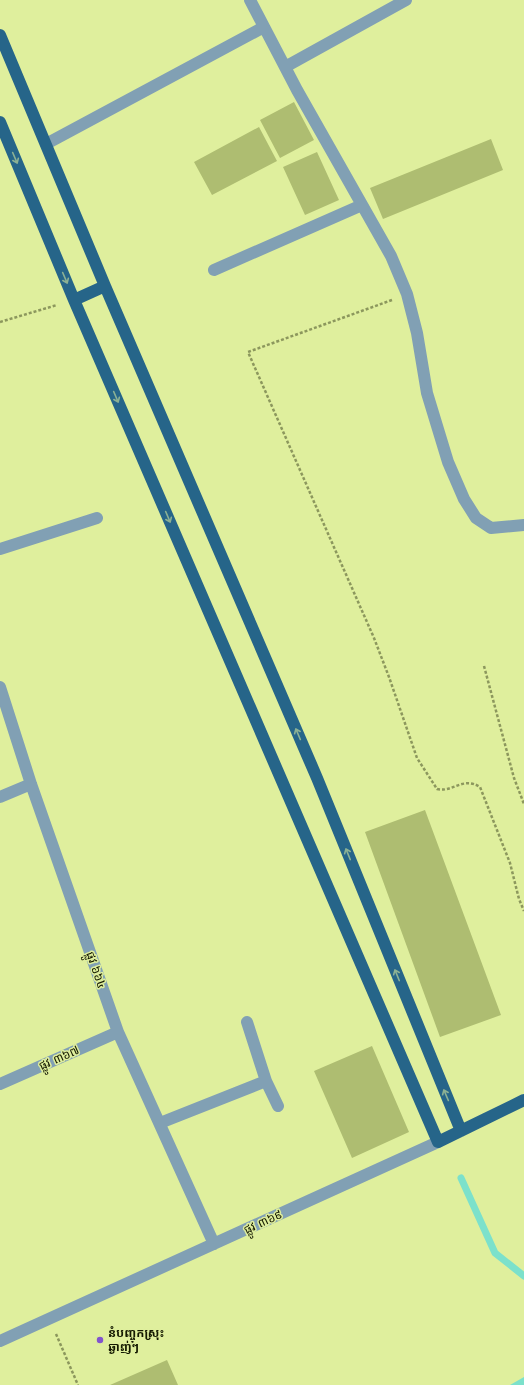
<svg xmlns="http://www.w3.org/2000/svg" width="524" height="1385" font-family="'DejaVu Sans','Noto Sans Khmer',sans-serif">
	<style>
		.water { fill: #7ce1cb }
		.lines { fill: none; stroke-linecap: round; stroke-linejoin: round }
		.stream { stroke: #7ce1cb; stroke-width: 7 }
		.building { fill: #aebd71 }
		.path { stroke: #8c975d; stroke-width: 2.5; stroke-dasharray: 3 2; stroke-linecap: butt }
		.minor { stroke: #81a0b4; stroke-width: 12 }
		.major { stroke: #266589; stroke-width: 12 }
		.oneway { stroke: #8cb194 }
		.poi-dot { fill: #8254cd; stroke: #dfef9d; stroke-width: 1.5 }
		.labels { text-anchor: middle; stroke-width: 3; stroke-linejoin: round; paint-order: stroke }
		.street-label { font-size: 12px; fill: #141900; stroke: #dfef9d }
		.poi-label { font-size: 12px; font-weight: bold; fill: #141900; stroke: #dfef9d; text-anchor: start }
	</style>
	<rect width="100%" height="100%" fill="#dfef9d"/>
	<path class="water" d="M524 1377V1385H510Z"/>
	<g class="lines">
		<path class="stream" d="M461 1178 495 1253 524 1276"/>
	</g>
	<path class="building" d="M294 102 314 140 280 158 260 120Z
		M259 127 277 161 212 195 194 162Z
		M491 139 503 170 383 219 370 188Z
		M317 152 339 200 305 215 283 167Z
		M425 810 501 1015 440 1037 365 832Z
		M372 1046 409 1132 352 1158 314 1071Z
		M167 1360 178 1385H110Z"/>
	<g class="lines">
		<path class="path" d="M392 300 248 352 374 638 389 677 417 758 437 789C452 793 463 776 480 787L510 863 519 899 524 911
			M0 322 57 305
			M484 666 514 778 524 804
			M56 1334 78 1385"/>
		<path class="minor" d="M250 0 297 90 391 256 407 294 417 333 427 393 448 462 464 499 476 518 491 528 524 525
			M285 67 406 0
			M46 144 264 27
			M214 270 362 205
			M0 549 97 518
			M0 687 31 784 118 1032 214 1244
			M0 797 31 784
			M247 1022 266 1081 278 1106
			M0 1084 118 1032
			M160 1123 266 1081
			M0 1341 438 1142"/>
		<path class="major" d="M0 35 105 286 317 778 461 1131
			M0 122 74 300 438 1142 524 1100
			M74 300 105 286"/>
	</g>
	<defs><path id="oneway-shaft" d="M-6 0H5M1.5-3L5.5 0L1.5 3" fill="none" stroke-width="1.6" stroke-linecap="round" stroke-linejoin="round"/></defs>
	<g class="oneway">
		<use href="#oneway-shaft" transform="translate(15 158) rotate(67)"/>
		<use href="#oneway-shaft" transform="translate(65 278) rotate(67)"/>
		<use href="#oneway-shaft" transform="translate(116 397) rotate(67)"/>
		<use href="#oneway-shaft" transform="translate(168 517) rotate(67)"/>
		<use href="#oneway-shaft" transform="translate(298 734) rotate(-113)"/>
		<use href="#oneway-shaft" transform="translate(348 854) rotate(-112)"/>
		<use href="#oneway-shaft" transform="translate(397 975) rotate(-112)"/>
		<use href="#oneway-shaft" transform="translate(446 1095) rotate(-113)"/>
	</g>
	<circle class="poi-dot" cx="100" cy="1340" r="4"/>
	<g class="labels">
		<g class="street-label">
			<text transform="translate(96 970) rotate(71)" y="4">ផ្លូវ ៦៦៤</text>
			<text transform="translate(59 1058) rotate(-24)" y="4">ផ្លូវ ៣៦៧</text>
			<text transform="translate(263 1222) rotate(-25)" y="4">ផ្លូវ ៣៦៩</text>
		</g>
		<g class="poi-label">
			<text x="108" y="1337">នំបញ្ចុកស្រុះ<tspan x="108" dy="14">ឆ្ងាញ់ៗ</tspan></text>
		</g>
	</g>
</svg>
